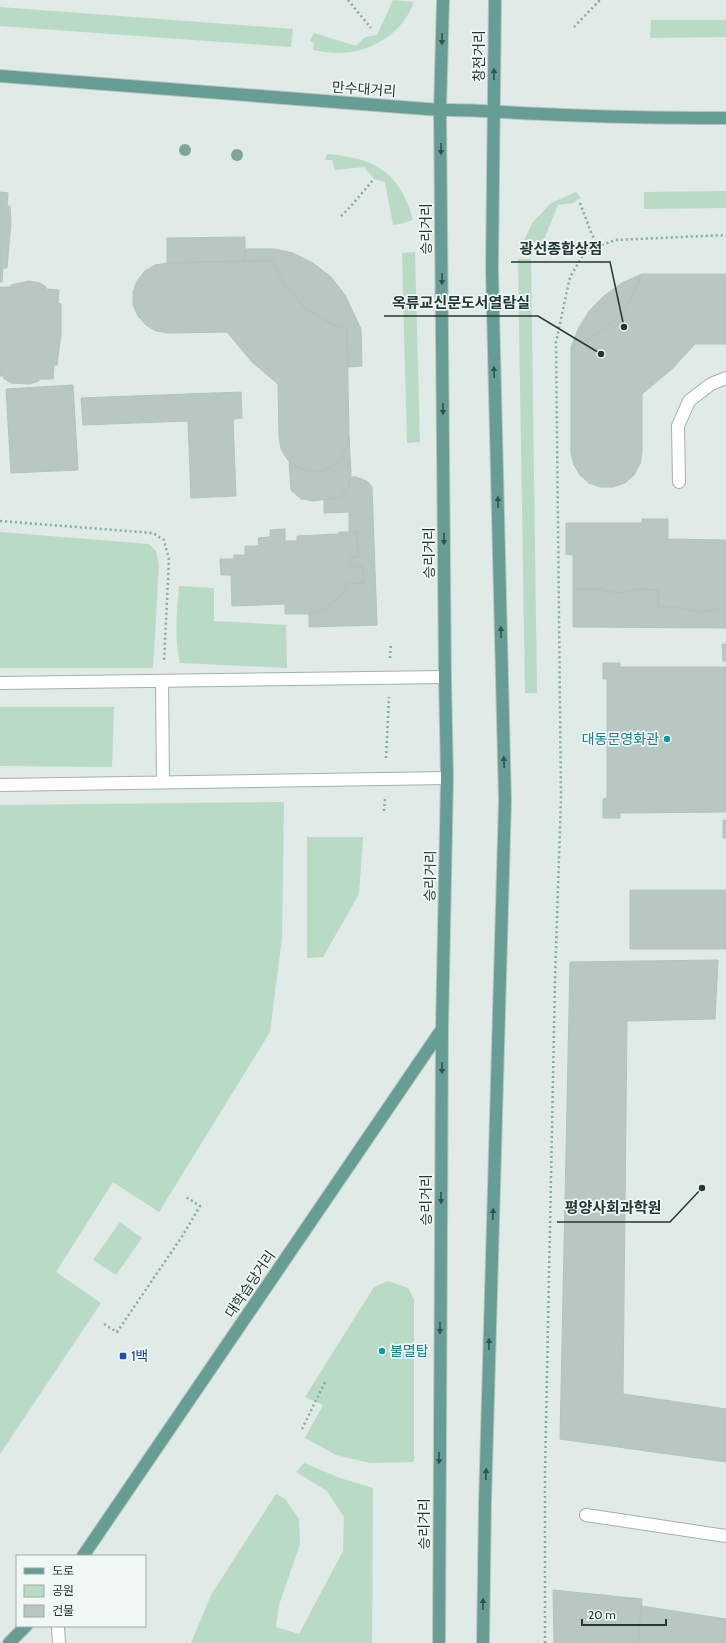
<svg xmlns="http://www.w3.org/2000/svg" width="726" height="1643" font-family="Cabin,'Noto Sans KR',sans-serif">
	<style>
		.green { fill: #b9dac5 }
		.building { fill: #b8c7c2; stroke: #b2c3be }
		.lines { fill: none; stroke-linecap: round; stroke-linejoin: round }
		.minor-casing { stroke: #a3b1ad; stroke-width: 14 }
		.major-casing { stroke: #bcc4c2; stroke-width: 14 }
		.path { stroke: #81aca3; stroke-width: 2.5; stroke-dasharray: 2 3; stroke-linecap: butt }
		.minor { stroke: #fff; stroke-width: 12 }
		.major { stroke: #669d94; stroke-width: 12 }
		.tree { fill: #7ea692 }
		.oneway { fill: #32524d }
		.culture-dot { fill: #0f9aa8; stroke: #f0f7f4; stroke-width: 1.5 }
		.transit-dot { fill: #1a4fb4; stroke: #f0f7f4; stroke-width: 1.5 }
		.labels { text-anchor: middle; stroke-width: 3.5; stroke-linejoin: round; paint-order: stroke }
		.street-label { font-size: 14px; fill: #213935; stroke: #f0f7f4 }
		.culture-label { font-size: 14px; fill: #0d838f; stroke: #f0f7f4; text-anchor: end }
		.transit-label { font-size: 14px; fill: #164399; stroke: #f0f7f4; text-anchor: start }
		.leader { fill: none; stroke: #213935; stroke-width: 1.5 }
		.callout-dot { fill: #213935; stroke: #f0f7f4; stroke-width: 1.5 }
		.callout-label { font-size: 15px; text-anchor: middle; font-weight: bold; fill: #213935; stroke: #f0f7f4; stroke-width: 3.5; stroke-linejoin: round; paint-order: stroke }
	</style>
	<rect width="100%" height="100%" fill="#e0eae6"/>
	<path class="green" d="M393 0 414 2C402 34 371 53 338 53 329 53 321 51 313 50L314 43 310 41 314 33 356 46 365 37 377 35Z
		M0 7 293 29 291 47 0 26Z
		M651 20H726V37L650 38Z
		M327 154C374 158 400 171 413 220L400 224 393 225 385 182 374 179 364 167 335 170 332 160H325Z
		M726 191V208L644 209V192Z
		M576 192 581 198 573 203 558 205 542 244 524 240 533 222 551 203Z
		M415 252 420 442 407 443 402 253Z
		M518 259H531L537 693H525Z
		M0 532 149 544 156 551 159 565 153 668H0Z
		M179 586 214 588V621L286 625 287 668 180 663C174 639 177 610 179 586Z
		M0 707H114L112 767 0 766Z
		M284 802 282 938 270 1032 159 1212 113 1182 56 1272 101 1303 0 1454V805Z
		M307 837H363L359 894 323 957 307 958Z
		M120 1222 142 1238 116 1275 93 1260Z
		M388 1281 408 1288 414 1299V1462L370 1463 336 1455 305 1438 323 1405 305 1397 374 1287Z
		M304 1463 340 1478 373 1488 372 1643H191L211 1595 276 1494 285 1499 299 1519 300 1544 279 1605 276 1627 299 1634 343 1551 344 1517 327 1491 296 1472Z"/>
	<path class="building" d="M0 192 8 193 7 206H10L11 222 7 268H3L2 282H0Z
		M245 237V261L167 263V238Z
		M245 249H274L293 253 313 263 331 277 345 295 361 329 362 366 348 367 347 330 333 325 306 309 285 285 273 261H245Z
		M273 261 285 285 306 309 333 325 347 330 349 436 347 448 341 458 332 467 321 471H309L297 467 287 459 281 449 279 437 278 384 252 362 227 332 169 333 156 331 146 325 138 316 133 305V292L137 281 145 271 155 265 167 263Z
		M642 274H726V344H695L672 369 642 394V452L640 464 634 475 625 483 613 487H601L589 483 580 475 574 465 571 453V347L596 335 620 315 629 302Z
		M642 274 629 302 620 315 596 335 571 347 579 327 590 310 605 295 622 283Z
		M29 281 40 283 46 287V289L59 290 58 303 61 304V334L57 365H54L53 379H39V381L30 384 11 383 3 378 4 376H0V287H11V285Z
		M73 385 78 470 11 473 6 389Z
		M241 392 242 418 233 419 236 496 191 498 188 421 83 425 81 398Z
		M349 436 351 474 349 487 340 497 314 501 301 499 291 490 289 461 297 467 309 471H321L332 467 341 458 347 448Z
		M350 477H356L367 481 372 487 377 625 309 627V614L323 610 336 600 345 590 347 584 364 583 363 566 350 567V557H358L357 532H349V512L324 513V500L340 497 349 487Z
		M642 519H668V539L726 540V608L700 612 679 607H658V590L640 589 620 593 605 591 600 589H573V555L566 554V523H642Z
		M285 529V541H297V536L338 534 339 532H357L358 557H350V567L363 566 364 583 347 584 345 590 336 600 323 610 309 614H285V604L232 606 231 575H221L220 559H234V555H245V546H259L258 538 270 537V530Z
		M573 589H600L605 591 620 593 640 589 658 590V607H679L700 612 726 608V628L573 627Z
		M722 644H726V661H723Z
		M603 663H620V667H726V812L620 813V818H603V799L607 798V679H603Z
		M723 820H726V838H723Z
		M630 890H726V949H630Z
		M718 960 715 1019 627 1021 623 1394 726 1409V1462L560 1439 570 962Z
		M553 1590 642 1599 638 1643H554Z
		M641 1606 726 1619V1643H638Z"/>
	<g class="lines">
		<g class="minor-casing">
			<path id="minor" d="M679 482 678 426 689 401 711 384 726 378
				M162 681 163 782
				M0 683 445 677
				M0 785 447 778
				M586 1515 726 1536
				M58 1626 59 1643"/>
		</g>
		<g class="major-casing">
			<path id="major" d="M0 76 440 110C475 109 509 113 543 114 604 117 665 118 726 118
				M83 1556 442 1029
				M9 1643 26 1626
				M439 1643 442 1029 447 778 445 677 440 110 443 0
				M483 1643 485 1503 505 801 492 269 495 0"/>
		</g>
		<path class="path" d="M348 0 371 28
			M574 27 600 0
			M580 203 591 232 598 247
			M341 216 352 205 373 180
			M0 521 153 533 164 540 169 560 164 661
			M390 658 391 643
			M386 758 389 697
			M384 811 385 799
			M104 1324 117 1332 183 1235 200 1206 186 1197
			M302 1429 326 1380
			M545 1643V1473L555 980 561 798 556 342 570 277 585 252 615 240 726 235"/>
		<use href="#minor" class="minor"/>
		<use href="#major" class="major"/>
	</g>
	<g class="tree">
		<circle cx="185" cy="150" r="6"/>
		<circle cx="237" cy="155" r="6"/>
	</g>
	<defs><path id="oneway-solid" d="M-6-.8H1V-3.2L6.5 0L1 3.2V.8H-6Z"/></defs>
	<g class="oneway">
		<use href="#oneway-solid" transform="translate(442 39) rotate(91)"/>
		<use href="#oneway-solid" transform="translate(494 74) rotate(-90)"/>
		<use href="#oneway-solid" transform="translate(441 149) rotate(90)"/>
		<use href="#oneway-solid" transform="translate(442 279) rotate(90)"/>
		<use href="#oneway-solid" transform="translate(494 372) rotate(-91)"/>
		<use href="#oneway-solid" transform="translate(443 409) rotate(90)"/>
		<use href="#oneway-solid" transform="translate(498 502) rotate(-91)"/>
		<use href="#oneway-solid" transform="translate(444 539) rotate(90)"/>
		<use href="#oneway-solid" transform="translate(501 632) rotate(-91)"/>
		<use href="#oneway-solid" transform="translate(504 762) rotate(-92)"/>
		<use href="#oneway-solid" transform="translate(442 1068) rotate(90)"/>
		<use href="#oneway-solid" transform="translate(441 1198) rotate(90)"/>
		<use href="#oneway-solid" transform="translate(493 1214) rotate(-88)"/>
		<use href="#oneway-solid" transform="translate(440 1328) rotate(90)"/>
		<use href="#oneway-solid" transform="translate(489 1344) rotate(-88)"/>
		<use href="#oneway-solid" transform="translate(439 1458) rotate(90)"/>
		<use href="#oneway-solid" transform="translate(486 1474) rotate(-88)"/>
		<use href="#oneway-solid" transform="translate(483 1604) rotate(-89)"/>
	</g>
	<g class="culture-dot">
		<circle cx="667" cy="739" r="4"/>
		<circle cx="382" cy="1351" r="4"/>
	</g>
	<rect class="transit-dot" x="119" y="1352" width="8" height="8" rx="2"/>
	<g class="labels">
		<g class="street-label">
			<text transform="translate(479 56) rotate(-90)" y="5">창전거리</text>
			<text transform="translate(364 89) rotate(4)" y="5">만수대거리</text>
			<text transform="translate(426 229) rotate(-90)" y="5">승리거리</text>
			<text transform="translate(429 553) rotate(-90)" y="5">승리거리</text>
			<text transform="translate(430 876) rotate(-89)" y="5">승리거리</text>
			<text transform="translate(426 1200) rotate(-90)" y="5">승리거리</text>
			<text transform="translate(250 1284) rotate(-56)" y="5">대학습당거리</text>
			<text transform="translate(424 1524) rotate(-90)" y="5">승리거리</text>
		</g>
		<g class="culture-label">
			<text x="659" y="744">대동문영화관</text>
			<text x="390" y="1356" text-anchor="start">불멸탑</text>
		</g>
		<g class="transit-label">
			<text x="131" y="1361">1백</text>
		</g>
	</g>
	<path class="leader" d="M624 327L610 262H511M601 354L538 316H384M702 1188L670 1222H557"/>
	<g class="callout-dot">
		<circle cx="624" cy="327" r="4"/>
		<circle cx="601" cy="354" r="4"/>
		<circle cx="702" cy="1188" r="4"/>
	</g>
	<g class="callout-label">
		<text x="561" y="254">광선종합상점</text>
		<text x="461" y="308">옥류교신문도서열람실</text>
		<text x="613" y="1213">평양사회과학원</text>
	</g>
	<rect x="16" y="1555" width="130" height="72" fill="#f0f7f4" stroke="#9daba8"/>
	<rect x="24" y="1568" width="20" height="6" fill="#669d94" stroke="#9daba8"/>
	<text x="52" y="1575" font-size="12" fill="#213935">도로</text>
	<rect x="24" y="1585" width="20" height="12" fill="#b9dac5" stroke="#9daba8"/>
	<text x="52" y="1595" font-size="12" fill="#213935">공원</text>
	<rect x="24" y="1605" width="20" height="12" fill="#b8c7c2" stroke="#9daba8"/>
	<text x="52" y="1615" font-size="12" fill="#213935">건물</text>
	<path d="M582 1619v6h84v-6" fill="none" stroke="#213935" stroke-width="2"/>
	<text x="588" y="1619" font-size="12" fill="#213935" stroke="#f0f7f4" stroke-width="3" paint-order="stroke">20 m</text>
</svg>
